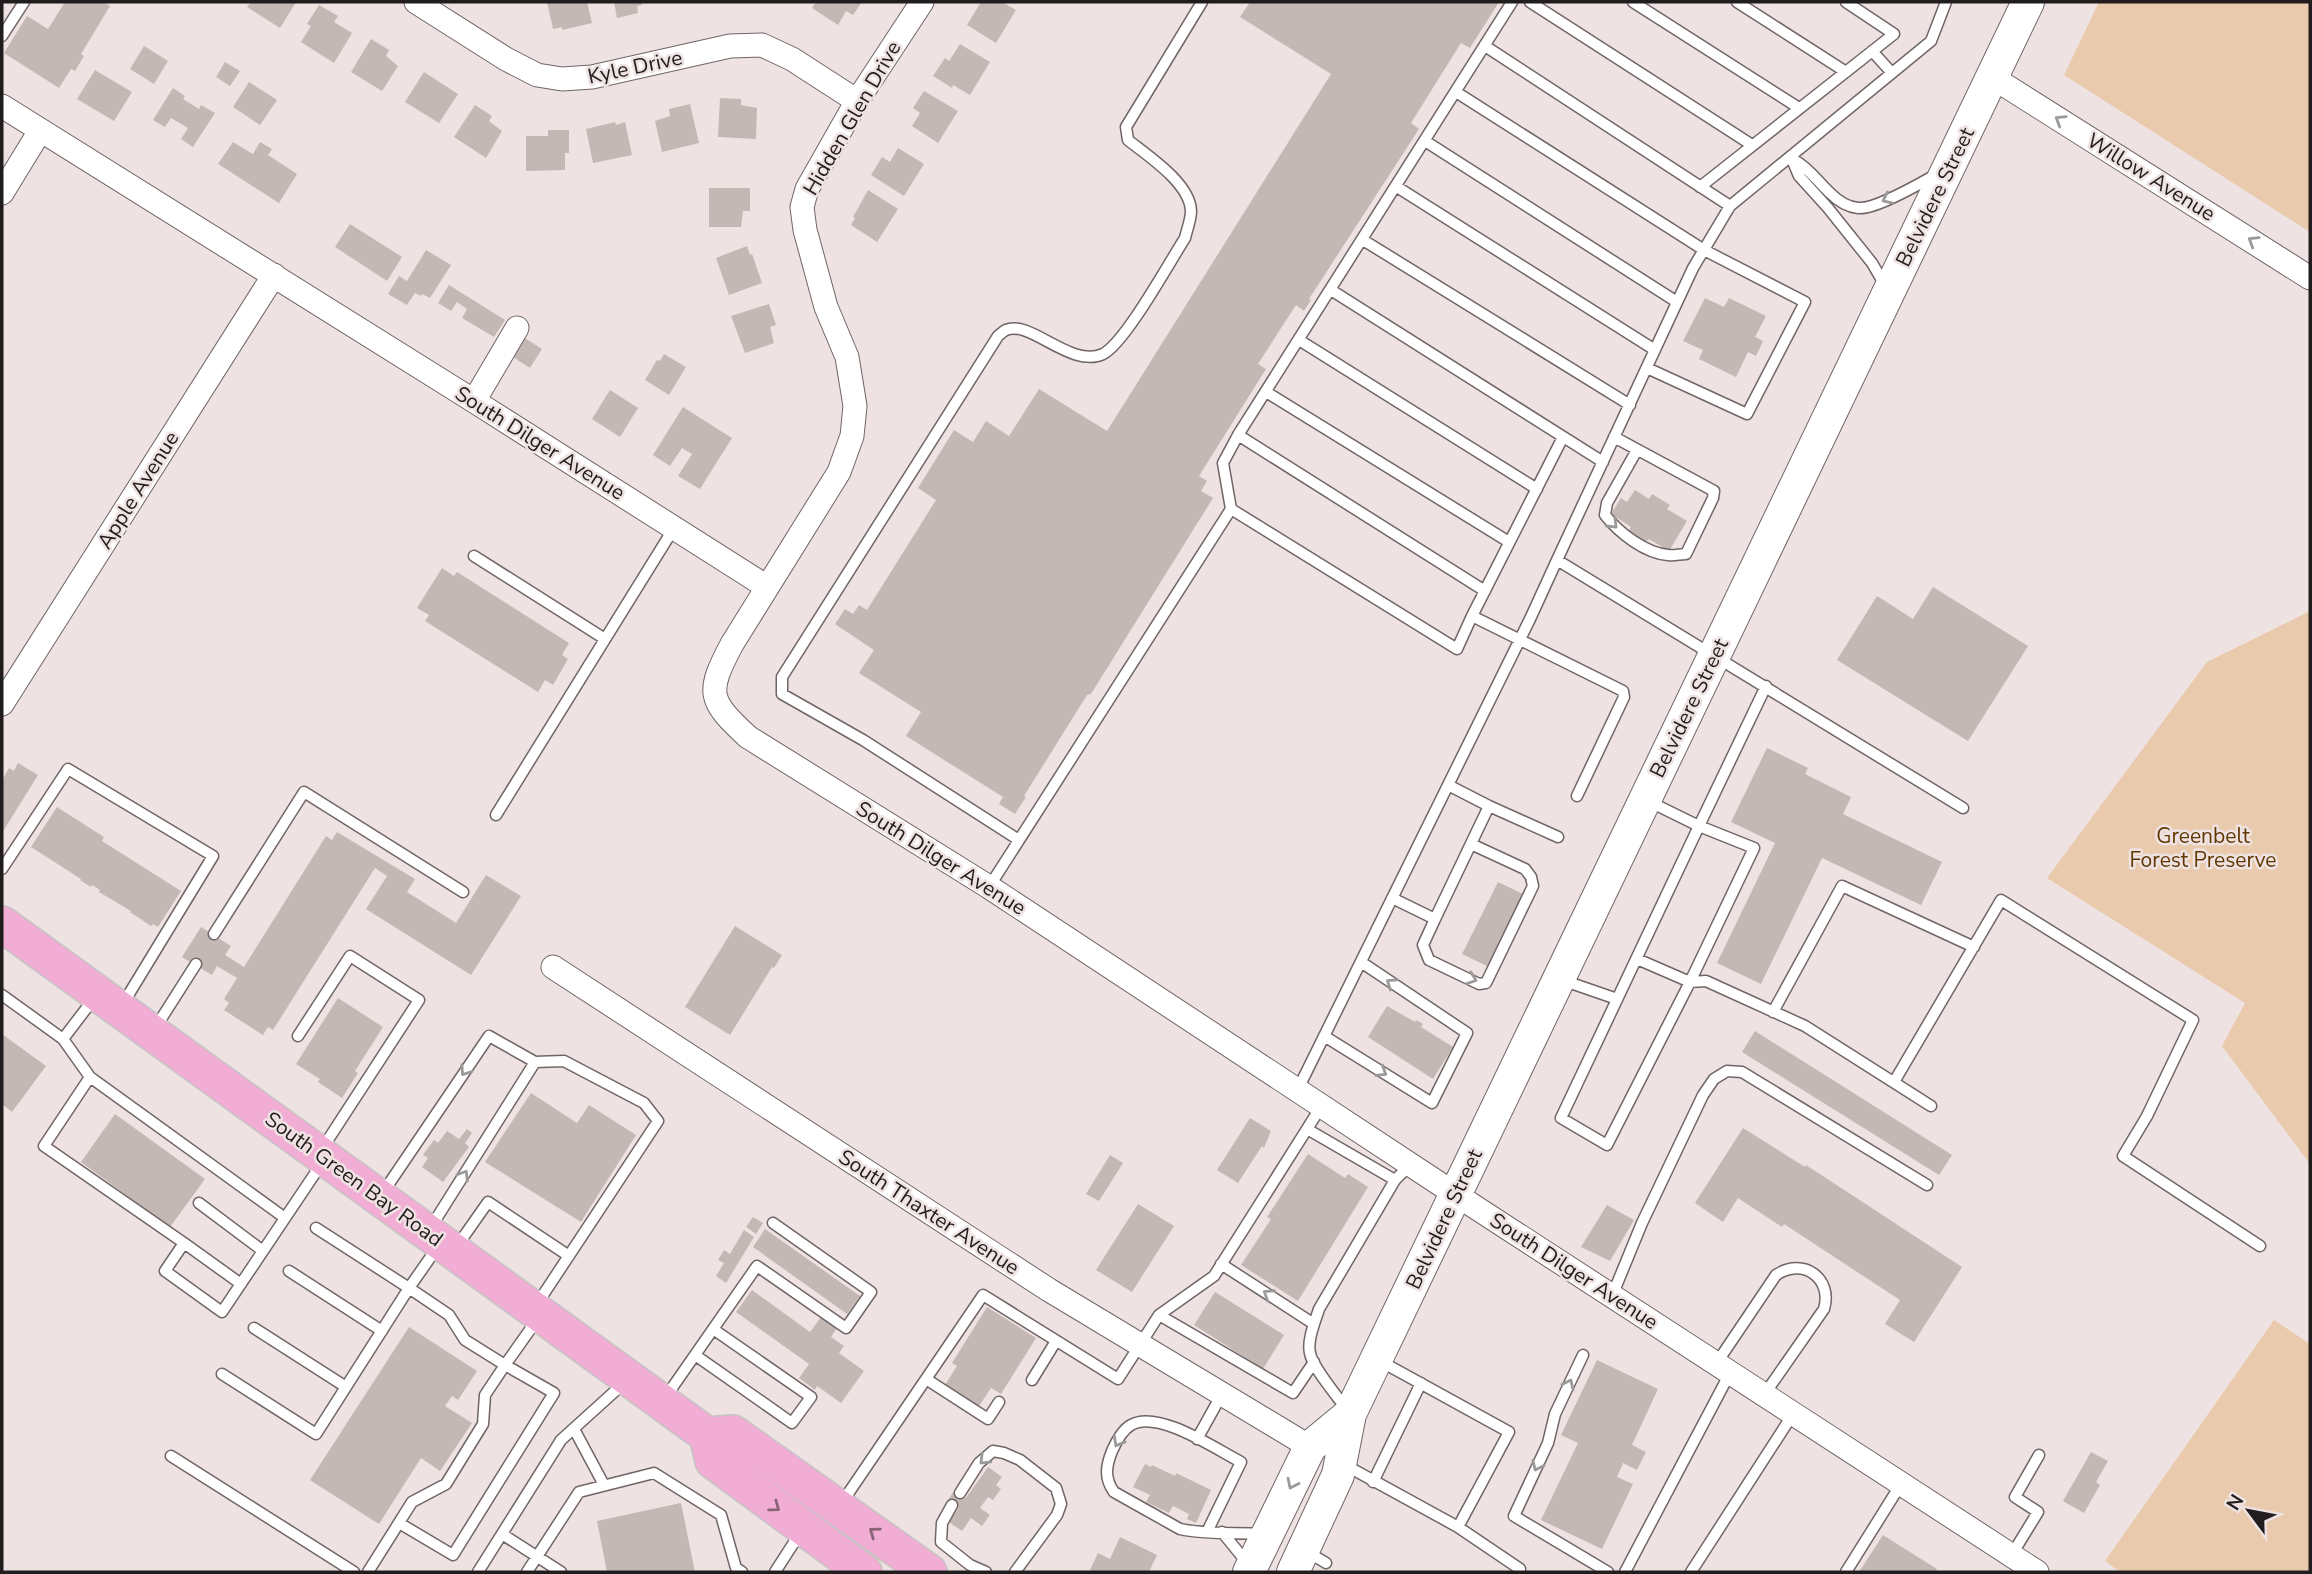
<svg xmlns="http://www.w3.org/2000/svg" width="2312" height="1574" viewBox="0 0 2312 1574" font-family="'Nunito Sans',sans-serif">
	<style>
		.green { fill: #e9caad }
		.building { fill: #c4b8b4 }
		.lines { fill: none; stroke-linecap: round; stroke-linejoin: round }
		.service-casing { stroke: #716566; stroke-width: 13 }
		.minor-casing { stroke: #716566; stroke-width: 25 }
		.secondary-casing { stroke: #716566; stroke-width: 34 }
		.primary-casing { stroke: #c5c4c4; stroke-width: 38 }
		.service { stroke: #fff; stroke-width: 10 }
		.minor { stroke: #fff; stroke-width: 23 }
		.secondary { stroke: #fff; stroke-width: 32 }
		.primary { stroke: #f1add4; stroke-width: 35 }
		.oneway { stroke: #9b9999 }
		.oneway2 { stroke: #896478 }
		.labels { text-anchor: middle; stroke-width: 5; stroke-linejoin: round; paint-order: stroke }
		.street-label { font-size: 21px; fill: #211c1d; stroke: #efe2e2 }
		.park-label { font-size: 21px; fill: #613800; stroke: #efe2e2 }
	</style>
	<rect width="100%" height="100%" fill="#efe2e2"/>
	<path class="green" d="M2099 2H2310V232L2064 75Z
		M2310 611V1164L2222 1046 2245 1003 2047 878 2207 662Z
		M2274 1320 2310 1344V1572H2120L2105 1561Z"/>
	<path class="building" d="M65 2H103L110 6 81 54 84 56 75 71 71 69 59 88 4 53 27 16 48 29Z
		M251 2H296L280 28 247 7Z
		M547 2H587L592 23 562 30V27L553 29Z
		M614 2H642V5L637 6 638 13 617 18Z
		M816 2H862L853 15 846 11 838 25 812 8Z
		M981 2H1002L1016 10 996 43 967 25Z
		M1250 2H1499L1470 48 1461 43 1411 123 1419 129 1309 299 1311 300 1304 311 1296 305 1258 364 1266 369 1199 476 1207 481 1201 491 1213 498 1091 694 1087 695 1024 796 1026 797 1015 814 999 804 1003 797 906 736 921 712 859 673 874 650 835 624 845 609 853 614 859 605 867 610 936 500 918 488 954 430 973 442 986 421 1009 436 1039 389 1107 431 1331 74 1240 17Z
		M319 5 338 16 334 22 352 33 334 63 301 42 311 26 307 24Z
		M371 39 389 50 386 56 398 66 382 91 351 72Z
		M960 44 990 62 970 95 953 85 952 88 933 76 945 58 949 61Z
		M144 46 168 61 154 84 130 69Z
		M225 62 240 71 230 86 216 77Z
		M95 70 132 92 114 121 77 99Z
		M424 72 458 94 439 123 405 102Z
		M249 82 277 100 260 125 233 107Z
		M173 88 185 96 183 99 199 109 201 105 215 113 193 147 181 139 188 128 171 118 165 127 153 120Z
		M924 91 958 111 938 143 912 126 920 113 913 108Z
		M720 98 741 99V105L757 108 756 139 718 137Z
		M690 104 699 143 662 152 655 121 670 116 669 109Z
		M475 105 492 116 489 121 502 131 486 158 454 137Z
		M615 122 616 125 625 122 632 155 593 163 586 129Z
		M548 130H569V153H565V170L526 171V136H548Z
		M233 142 253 154 260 142 272 149 268 155 297 174 279 203 218 164Z
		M898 148 924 164 904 196 871 175 882 157 890 162Z
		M709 188H750V211H743L741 227H709Z
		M868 190 898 209 877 242 851 225 855 218 853 217Z
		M350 224 402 257 387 281 335 247Z
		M747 246 750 255 752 254 762 283 729 295 716 258Z
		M426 250 451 265 430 298 422 294 421 296 415 293 407 305 388 294 399 276 407 281Z
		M449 285 505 320 494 337 462 318 467 309 457 302 451 311 438 303Z
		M1705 298 1724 307 1729 298 1766 316 1755 337 1763 341 1756 356 1748 352 1736 377 1699 359 1703 350 1683 341Z
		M769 304 776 325 770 327 774 343 745 353 731 316Z
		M520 335 542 349 530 368 508 354Z
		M664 354 686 367 669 395 645 380 657 360 660 361Z
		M610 390 638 408 620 437 592 419Z
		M683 407 732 438 700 489 678 476 692 454 682 448 670 466 653 455Z
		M1635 490 1649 499 1652 494 1670 505 1667 509 1687 521 1669 551 1649 539 1645 543 1628 532 1631 527 1611 514 1621 498 1627 502Z
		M442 568 454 576 457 572 569 643 562 655 568 659 553 685 545 680 538 692 425 621 429 615 417 608Z
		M1933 587 2028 646 1968 741 1837 660 1877 596 1913 619Z
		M1767 748 1808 768 1805 774 1851 797 1843 814 1942 862 1921 905 1822 858 1761 984 1717 963 1775 843 1731 822Z
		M18 763 38 775 2 833V780L9 768 14 771Z
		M57 807 104 837 102 841 181 891 158 927 153 924 151 926 130 912 131 911 99 892 100 890 92 885 91 887 80 880 81 879 31 847Z
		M337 832 415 879 407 892 456 923 486 875 521 896 471 975 366 909 387 876 375 868 273 1030 268 1027 263 1035 224 1010 229 1003 224 999 237 978 217 966 212 975 182 957 201 927 231 946 225 955 244 967 326 836 332 840Z
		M1498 882 1523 894 1489 967 1462 954Z
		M735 926 782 955 774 968 772 967 730 1035 685 1007Z
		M338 998 383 1027 355 1071 358 1073 342 1098 318 1082 320 1079 296 1064Z
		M1387 1006 1415 1022 1416 1020 1423 1024 1421 1027 1453 1047 1433 1079 1368 1037Z
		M1755 1031 1952 1155 1939 1175 1742 1052Z
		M2 1034 46 1066 12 1112 2 1104Z
		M531 1093 577 1123 589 1105 636 1135 581 1222 485 1162Z
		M115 1114 205 1179 170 1227 81 1162Z
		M1250 1118 1271 1131 1264 1148 1262 1146 1238 1183 1217 1170Z
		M1743 1128 1805 1167 1806 1165 1962 1267 1914 1342 1885 1324 1900 1300 1784 1224 1782 1227 1738 1198 1723 1222 1695 1203Z
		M467 1129 472 1133 465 1143 469 1147 443 1182 422 1167 428 1158 423 1155 434 1140 438 1143 447 1131 459 1139Z
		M1308 1154 1345 1178 1348 1174 1368 1187 1298 1301 1241 1265 1271 1219 1267 1217Z
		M1110 1155 1123 1163 1099 1201 1086 1194Z
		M1138 1204 1174 1226 1132 1292 1096 1270Z
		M1607 1205 1634 1220 1610 1261 1581 1247Z
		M753 1217 763 1223 756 1234 746 1227Z
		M765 1229 860 1296 847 1314 753 1247Z
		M744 1230 754 1237 726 1283 716 1276 724 1263 718 1260 724 1250 730 1254Z
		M752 1290 810 1332 821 1317 837 1328 831 1337 844 1346 839 1353 864 1371 841 1403 817 1386 815 1390 799 1378 809 1364 736 1312Z
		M1215 1292 1284 1335 1263 1369 1194 1325Z
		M987 1307 1036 1338 1001 1394 991 1388 979 1406 945 1385 957 1366 952 1363Z
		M409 1327 477 1371 458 1400 452 1396 445 1406 472 1423 440 1471 421 1458 379 1524 310 1480Z
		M1597 1360 1658 1389 1632 1445 1646 1452 1637 1470 1623 1463 1617 1477 1633 1484 1602 1549 1541 1520 1578 1443 1561 1435Z
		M2091 1452 2108 1461 2096 1482 2100 1485 2084 1513 2063 1501Z
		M1145 1464 1151 1467 1152 1465 1175 1476 1176 1473 1211 1490 1196 1523 1187 1519 1189 1514 1173 1506 1169 1513 1146 1502 1150 1495 1133 1487Z
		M988 1467 1002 1477 996 1485 1001 1489 993 1500 988 1497 980 1508 990 1515 982 1526 971 1518 962 1531 949 1522 958 1509 947 1501 955 1490 966 1498Z
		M681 1503 695 1572H607L597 1521Z
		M1883 1535 1937 1569 1935 1572H1859Z
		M1120 1537 1157 1555 1149 1572H1089L1098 1553 1110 1559Z"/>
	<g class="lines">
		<defs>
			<path id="service" d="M1530 2 1752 145
				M1633 2 1799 108
				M1737 2 1846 72
				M2 36 24 2
				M1485 46 1730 206
				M1872 51 1892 73
				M1456 92 1704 250 1805 302 1747 414 1647 368
				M1425 141 1677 302
				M1791 157 1799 176 1828 208 1872 263 1886 287
				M1794 160C1809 168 1817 181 1830 193 1837 200 1847 207 1858 208 1875 210 1921 183 1937 174
				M1397 187 1655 350
				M1700 187 1894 34 1846 2
				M1363 240 1630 405
				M1331 290 1603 462
				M1299 340 1537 489
				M1266 392 1509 542
				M1238 435 1485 591
				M1614 437 1714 491 1713 498 1686 554C1680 554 1674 556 1668 555 1645 553 1619 533 1605 515L1607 503 1637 450
				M1231 509 1457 649 1472 616 1563 437
				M474 556 605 639
				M1557 560 1693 268 1730 206 1931 41 1946 2
				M1472 616 1623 691 1624 697 1577 796
				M1648 801 1699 826 1766 686
				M1489 806 1558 837
				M496 815 674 528
				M1699 826 1754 848 1690 982 1607 1145 1561 1118Z
				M1019 840 863 740 782 694V677L998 336C1001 334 1003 331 1006 330 1030 319 1071 369 1103 354 1125 343 1169 263 1185 238 1187 229 1191 220 1191 211 1190 183 1148 156 1128 140L1126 127 1202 2
				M2 869 68 769 213 856 121 1007
				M989 887 1231 509 1223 463 1238 435 1512 2
				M1392 898 1435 919 1489 806 1448 785
				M1435 919 1423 945 1429 960 1479 984 1486 983 1533 886 1531 877 1525 869 1471 844
				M214 934 304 792 463 892
				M1637 959 1690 982 1706 981 1805 1026 1931 1106
				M1562 980 1617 999
				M2 995 63 1039 90 1077
				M1773 1012 1842 886 1974 947
				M154 1030 196 964
				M298 1036 350 956 419 1000 322 1149
				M1324 1036 1432 1103 1467 1033 1361 962
				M63 1039 95 997
				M535 1062 564 1061 644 1103 658 1121 537 1304
				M1894 1082 2001 900 2193 1020 2147 1116 2123 1156 2260 1246
				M1298 1089 1530 619 1557 560 1963 808
				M1322 1105 1307 1129 1395 1180 1411 1164
				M382 1194 489 1036 535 1062 431 1227
				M199 1203 263 1251
				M285 1218 90 1077 44 1146 184 1243 165 1271 222 1312 322 1163
				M184 1243 241 1284
				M439 1245 409 1288 449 1315 465 1340 505 1365 539 1317
				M455 1249 488 1202 569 1256
				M1221 1264 1314 1324
				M289 1271 382 1331
				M1612 1296 1642 1223 1703 1095 1714 1079 1727 1071 1742 1072 1927 1185
				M1159 1315 1293 1393 1314 1362
				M254 1328 346 1387
				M695 1355 792 1423 811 1397 713 1329
				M1583 1355 1555 1414 1548 1443 1514 1516 1608 1572
				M1380 1361 1509 1432 1458 1527
				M1716 1364 1776 1275C1803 1257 1833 1278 1824 1309L1764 1395
				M222 1374 316 1434 409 1288 316 1228
				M926 1379 988 1419 999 1402
				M1032 1380 1056 1341
				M665 1398 757 1266 846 1328 871 1292 773 1223
				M1347 1410C1338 1397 1312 1367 1310 1353 1307 1340 1315 1322 1319 1309L1395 1180
				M574 1429 604 1485
				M1197 1439 1222 1394
				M171 1456 354 1572
				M1345 1465 1458 1527 1520 1569 1518 1572
				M1373 1482 1421 1383
				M960 1493 979 1463 993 1451 1004 1453 1020 1460 1056 1488 1061 1504 1057 1515 1015 1572
				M841 1504 983 1295 1118 1379 1159 1315 1214 1276 1307 1129
				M952 1505 942 1523 941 1542 970 1565 986 1572
				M1207 1532 1241 1462C1217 1450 1158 1409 1131 1425 1122 1430 1116 1442 1112 1451 1106 1466 1104 1478 1114 1492L1180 1529C1207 1535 1236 1532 1264 1534
				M1222 1532 1249 1565
				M502 1534 561 1572
				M1306 1551 1326 1563
				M2011 1556 2038 1512 2015 1497 2039 1455
				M368 1572 412 1502 446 1484 483 1424 485 1395 505 1365 554 1393 453 1555 399 1523
				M478 1572 561 1440 624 1383
				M527 1572 579 1492 654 1473 721 1515 736 1568 742 1572
				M775 1572 802 1530
				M1625 1572 1730 1373
				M1691 1572 1793 1414
				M1846 1572 1901 1484"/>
			<path id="minor" d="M416 2 506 59 537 75 562 79 592 77 730 46 762 45 792 59 857 101
				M922 2 857 101 807 189 802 207 805 230 826 307 847 357 855 406 852 436 839 472 732 644C706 693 708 700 748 737L989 887 1455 1194 2037 1572
				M1992 77 2310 278
				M2 106 474 401 767 587
				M2 193 40 131
				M474 401 517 328
				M2 704 274 275
				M553 967 1049 1290 1310 1447"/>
			<path id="secondary" d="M1249 1572 1310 1447 1350 1414
				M1293 1572 1338 1475 1350 1414 2028 2"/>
			<path id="primary" d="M2 924 707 1435 733 1433 929 1572
				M707 1435 713 1461 864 1572"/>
		</defs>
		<use href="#service" class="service-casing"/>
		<use href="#minor" class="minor-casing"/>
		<use href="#secondary" class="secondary-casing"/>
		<use href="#primary" class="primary-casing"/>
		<use href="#service" class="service"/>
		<use href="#minor" class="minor"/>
		<use href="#secondary" class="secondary"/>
		<use href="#primary" class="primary"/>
	</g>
	<defs><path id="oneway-chevron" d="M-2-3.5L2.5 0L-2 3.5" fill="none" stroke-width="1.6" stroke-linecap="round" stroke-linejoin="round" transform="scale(1.75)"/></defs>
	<g class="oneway">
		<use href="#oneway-chevron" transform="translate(2060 120) rotate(-148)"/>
		<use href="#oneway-chevron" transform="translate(1887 199) rotate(155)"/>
		<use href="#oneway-chevron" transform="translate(2253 241) rotate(-148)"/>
		<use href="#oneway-chevron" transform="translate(1613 524) rotate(45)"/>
		<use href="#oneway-chevron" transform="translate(1472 979) rotate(20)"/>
		<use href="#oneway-chevron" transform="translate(1391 983) rotate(-146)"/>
		<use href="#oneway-chevron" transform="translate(465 1071) rotate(124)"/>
		<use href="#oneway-chevron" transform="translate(1382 1072) rotate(32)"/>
		<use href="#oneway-chevron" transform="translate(464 1175) rotate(-58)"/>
		<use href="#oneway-chevron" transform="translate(1268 1294) rotate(-147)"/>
		<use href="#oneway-chevron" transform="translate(1569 1384) rotate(-65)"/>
		<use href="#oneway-chevron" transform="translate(1118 1442) rotate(119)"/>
		<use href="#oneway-chevron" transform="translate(984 1460) rotate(135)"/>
		<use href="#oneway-chevron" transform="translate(1537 1466) rotate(115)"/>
		<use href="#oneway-chevron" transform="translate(1292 1484) rotate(116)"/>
	</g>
	<g class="oneway2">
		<use href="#oneway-chevron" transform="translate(775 1507) rotate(37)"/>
		<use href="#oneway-chevron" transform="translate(874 1532) rotate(-144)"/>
	</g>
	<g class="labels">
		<g class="street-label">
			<text transform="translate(635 67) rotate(-12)" y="7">Kyle Drive</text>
			<text transform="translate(852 118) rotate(-60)" y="7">Hidden Glen Drive</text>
			<text transform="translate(2151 177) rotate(32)" y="7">Willow Avenue</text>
			<text transform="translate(1935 197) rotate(-64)" y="7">Belvidere Street</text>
			<text transform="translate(540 443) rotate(32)" y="7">South Dilger Avenue</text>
			<text transform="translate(138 490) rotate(-58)" y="7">Apple Avenue</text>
			<text transform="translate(1689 708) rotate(-64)" y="7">Belvidere Street</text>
			<text transform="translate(941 858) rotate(32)" y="7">South Dilger Avenue</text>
			<text transform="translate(354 1179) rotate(36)" y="7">South Green Bay Road</text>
			<text transform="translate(929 1212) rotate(33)" y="7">South Thaxter Avenue</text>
			<text transform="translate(1444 1219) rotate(-65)" y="7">Belvidere Street</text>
			<text transform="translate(1574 1271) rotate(33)" y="7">South Dilger Avenue</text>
		</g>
		<g class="park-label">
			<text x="2203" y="843">Greenbelt<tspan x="2203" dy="24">Forest Preserve</tspan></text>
		</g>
	</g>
	<rect width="2312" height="1574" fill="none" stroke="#211c1d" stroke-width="7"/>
	<g transform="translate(2249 1511) rotate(302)" stroke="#efe2e2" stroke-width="5" paint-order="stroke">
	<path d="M0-5L12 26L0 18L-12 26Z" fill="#211c1d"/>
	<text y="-10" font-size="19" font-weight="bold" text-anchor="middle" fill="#211c1d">N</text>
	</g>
</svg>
